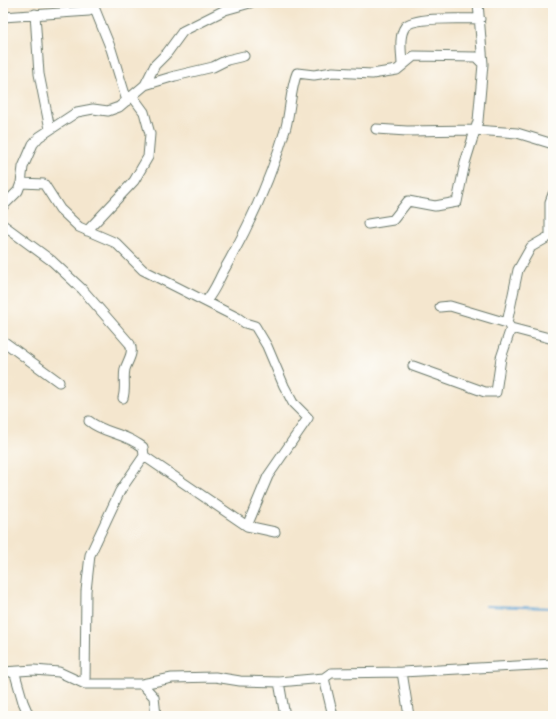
<svg xmlns="http://www.w3.org/2000/svg" width="556" height="719" viewBox="0 0 556 719" font-family="'Comic Neue',sans-serif">
	<style>
		.lines { fill: none; stroke-linecap: round; stroke-linejoin: round }
		.stream { stroke: #62a4d5; stroke-width: 2 }
		.minor-casing { stroke: #6a786a; stroke-width: 11 }
		.minor { stroke: #fff; stroke-width: 9 }
	</style>
	<rect width="100%" height="100%" fill="#fdfcf7"/>
	<filter id="ink" filterUnits="userSpaceOnUse"><feTurbulence type="fractalNoise" baseFrequency=".025" numOctaves="2"/><feDisplacementMap in="SourceGraphic" scale="8" xChannelSelector="R" yChannelSelector="G"/><feConvolveMatrix kernelMatrix="1 2 1 2 8 2 1 2 1" color-interpolation-filters="sRGB"/></filter>
	<filter id="wash" filterUnits="userSpaceOnUse"><feTurbulence type="fractalNoise" baseFrequency=".012" numOctaves="4" result="noise"/><feDisplacementMap in="SourceGraphic" scale="16" xChannelSelector="R" yChannelSelector="G"/><feGaussianBlur stdDeviation="0.9" result="paint"/><feColorMatrix in="noise" values="0 0 0 0 0 0 0 0 0 0 0 0 0 0 0 0 0 1.4 0 .05"/><feComposite in="paint" operator="in"/></filter>
	<g filter="url(#wash)">
		<rect width="100%" height="100%" fill="#f4e6ce"/>
		<g class="lines">
			<path class="stream" d="M486 606 553 608"/>
		</g>
	</g>
	<g filter="url(#ink)">
		<g class="lines">
			<defs>
				<path id="minor" d="M94 7 111 49 127 101
					M35 14 39 74 50 129
					M3 17 89 11 94 7 95 3
					M402 66C402 54 398 37 405 27 413 16 465 19 480 19
					M145 85 175 76 213 67 227 60 244 56
					M376 129 407 131 475 130 517 133 553 144
					M21 183 44 184 60 209 79 227 116 243 143 270 238 318 245 323 255 326 267 346 284 386 293 403 308 418 268 476 247 526
					M3 206 18 191 21 183 23 167 33 144 39 137 77 112 93 109 108 111 119 107 145 85 155 65 167 53 183 31 225 10 250 3
					M368 224 393 220 408 201 435 206 457 202 465 163 478 121 483 64 478 3
					M3 225 52 261 82 289 130 344C134 353 128 360 125 369 123 379 126 388 123 398
					M87 231 134 181 148 157 150 134 144 112 133 97
					M206 301C214 292 218 281 224 270 251 223 271 178 286 127 290 111 291 87 297 73L314 75 333 72 372 74 397 70 414 56 476 57 483 64
					M440 307 450 306 507 323 510 327
					M507 323 518 270 531 247 550 236V202L553 194
					M3 341 59 382
					M413 366 485 392H496L501 358 511 328 553 339
					M89 421C101 431 115 432 129 439 134 441 138 444 143 447L144 456 247 526 275 532
					M3 672 34 670 59 672 85 684H142L172 678 215 677 240 681 279 682 324 678 331 673 402 672 553 664
					M11 672 15 674 23 702 29 716
					M402 672 409 716
					M324 678 333 716
					M279 682 285 716
					M85 684 86 591 90 555 120 491 144 456
					M142 684 154 697 156 716"/>
			</defs>
			<use href="#minor" class="minor-casing"/>
			<use href="#minor" class="minor"/>
		</g>
	</g>
	<rect width="556" height="719" fill="none" stroke="#fdfcf7" stroke-width="16"/>
</svg>
